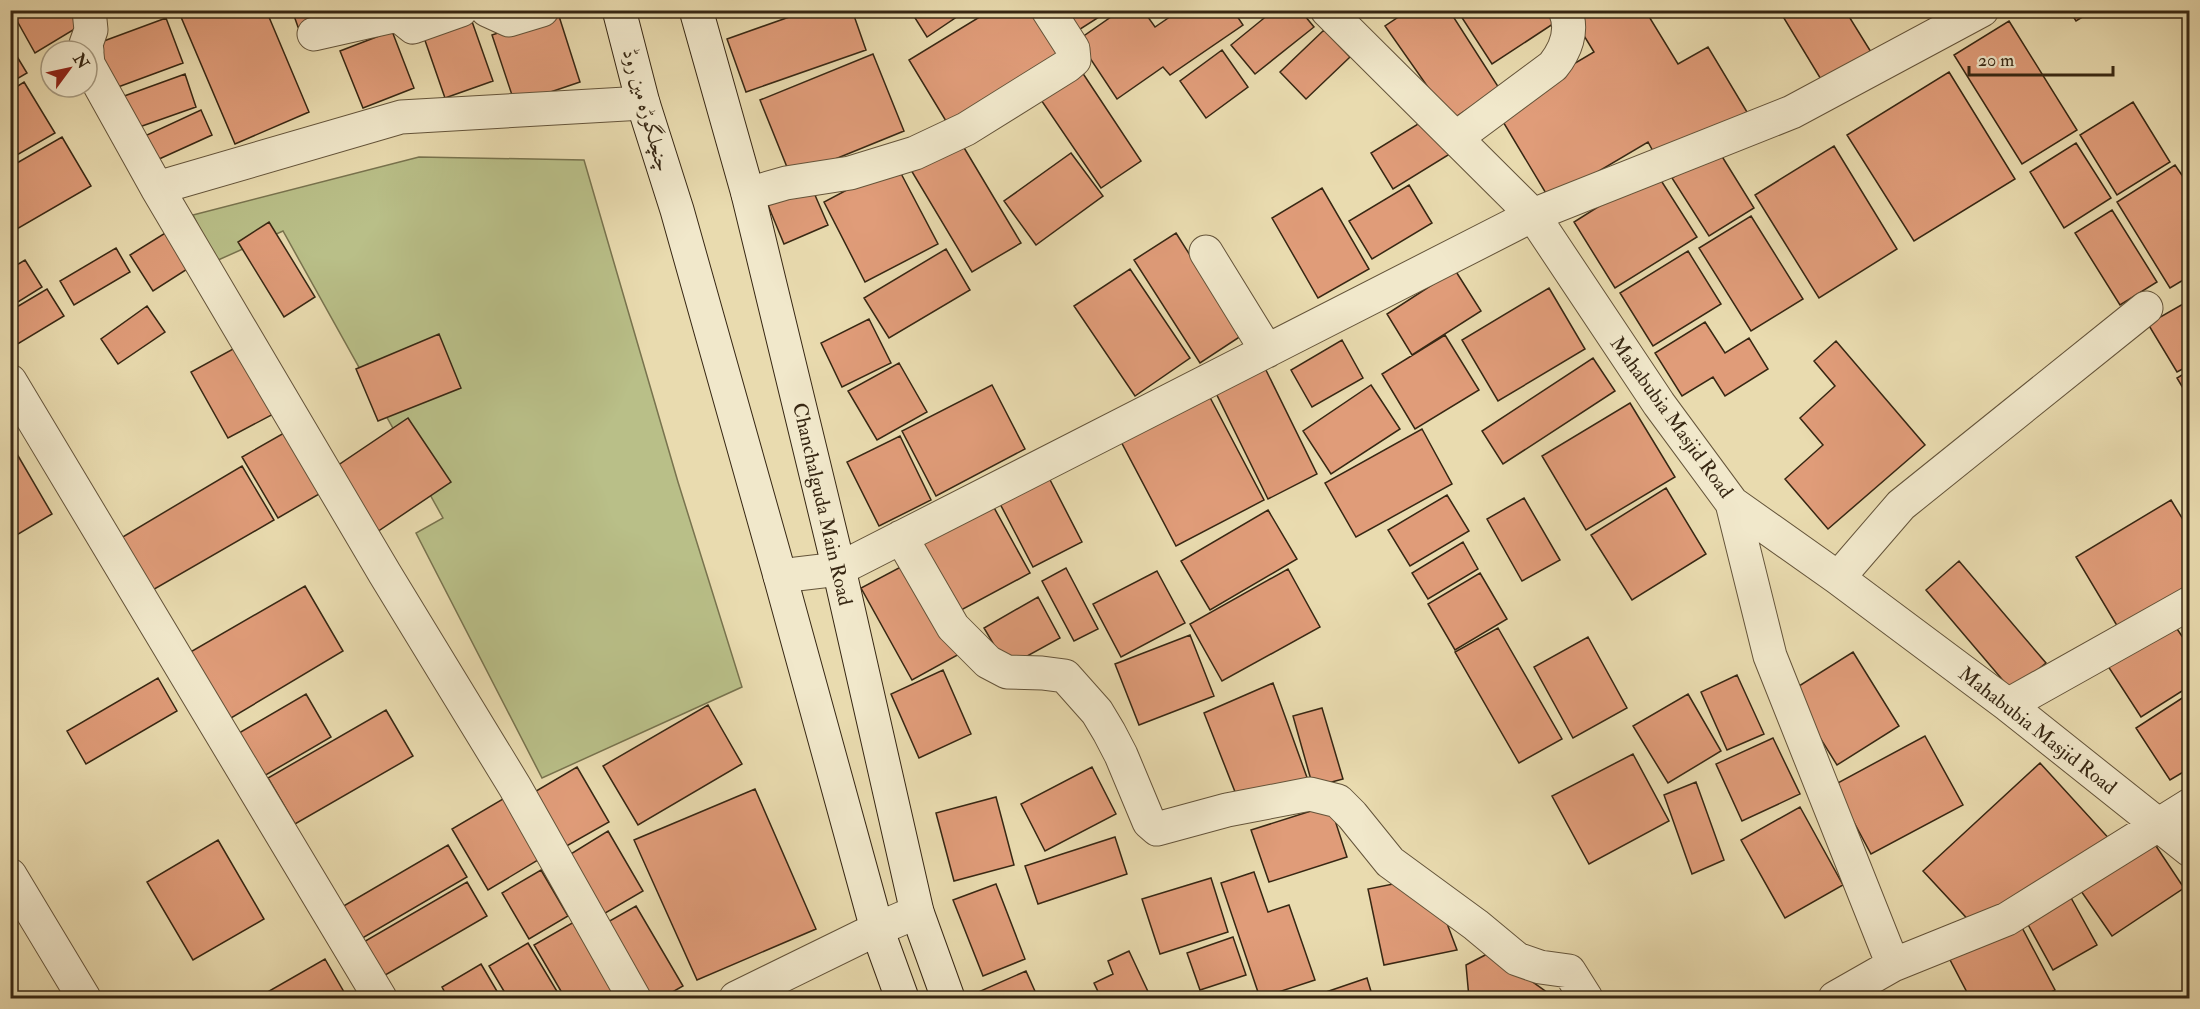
<svg xmlns="http://www.w3.org/2000/svg" width="2200" height="1009" viewBox="0 0 2200 1009" font-family="'IM FELL Double Pica',Amiri,serif">
	<style>
		.green { fill: #b9bf88; stroke: #78734e; stroke-width: 1.5 }
		.building { fill: #e09c79; stroke: #372713; stroke-width: 1.5 }
		.lines { fill: none; stroke-linecap: round; stroke-linejoin: round }
		.minor-casing { stroke: #64543a; stroke-width: 35 }
		.secondary-casing { stroke: #372713; stroke-width: 35 }
		.minor { stroke: #f1e8cb; stroke-width: 33 }
		.secondary { stroke: #f1e8cb; stroke-width: 33 }
		.labels { text-anchor: middle; stroke-width: 6; stroke-linejoin: round; paint-order: stroke }
		.street-label { font-size: 20px; fill: #372713; stroke: #f1e8cb }
	</style>
	<rect width="100%" height="100%" fill="#e9dbaf"/>
	<filter id="stains"><feTurbulence type="fractalNoise" baseFrequency=".00333" numOctaves="4"/><feColorMatrix values="0 0 0 0 .2 0 0 0 0 .09 0 0 0 0 .02 0 0 0 .5 -.17"/></filter>
	<radialGradient id="worn" r=".72"><stop offset=".6" stop-color="#630" stop-opacity="0"/><stop offset="1" stop-color="#630" stop-opacity=".3"/></radialGradient>
	<path class="green" d="M419 157 584 160 678 482 742 687 542 778 416 533 443 518 283 231 216 261 193 215Z"/>
	<path class="building" d="M11 10H82L88 21 35 53Z
		M195 10H266L309 112 235 144 181 17Z
		M292 10H347L298 27Z
		M809 10H852L866 50 746 92 727 39Z
		M910 10H958L961 14 927 37Z
		M991 10H1039L1066 55 949 126 909 60Z
		M1055 10H1110L1071 35Z
		M1121 10H1143L1155 27 1180 10H1233L1243 25 1170 75 1163 67 1117 99 1078 40Z
		M1274 10H1300L1314 27 1255 74 1231 45Z
		M1409 10H1449L1499 88 1451 120 1385 26Z
		M1457 10H1552L1559 20 1492 64Z
		M1592 10H1645L1678 64 1708 47 1747 112 1660 164 1648 142 1550 200 1496 110 1594 52 1575 21Z
		M1779 10H1845L1871 52 1822 81Z
		M2069 10H2094L2076 21Z
		M469 13 493 81 445 98 421 29Z
		M558 13 580 82 515 104 492 35Z
		M166 18 183 63 110 90 93 45Z
		M2009 21 2077 130 2022 164 1954 55Z
		M1324 30 1350 57 1306 99 1280 72Z
		M392 31 414 88 363 108 340 51Z
		M10 45 27 73 10 83Z
		M1222 50 1248 87 1206 118 1180 81Z
		M873 54 904 131 791 177 760 100Z
		M1078 66 1141 161 1101 188 1037 94Z
		M1949 72 2015 179 1914 241 1847 135Z
		M185 74 196 107 128 131 116 99Z
		M24 82 55 133 10 159V91Z
		M2133 102 2170 162 2117 195 2080 135Z
		M201 110 212 135 146 165 134 141Z
		M1431 116 1453 152 1393 189 1371 153Z
		M62 137 91 186 10 233V167Z
		M960 141 1021 243 972 272 911 170Z
		M2076 143 2111 198 2064 228 2030 172Z
		M1834 146 1897 249 1819 298 1755 195Z
		M1718 150 1754 208 1709 236 1672 178Z
		M1071 153 1103 196 1036 245 1004 201Z
		M896 164 938 244 865 282 824 202Z
		M2175 165 2190 187V276L2170 288 2117 202Z
		M1655 171 1697 237 1615 288 1574 222Z
		M808 179 828 225 784 244 765 198Z
		M1409 185 1432 223 1372 259 1349 221Z
		M1322 188 1369 269 1318 298 1272 218Z
		M2112 210 2157 282 2120 305 2075 233Z
		M1751 216 1803 299 1751 331 1699 248Z
		M269 222 315 297 284 317 238 242Z
		M170 230 192 266 153 291 130 255Z
		M1176 233 1241 336 1200 363 1134 260Z
		M116 248 130 272 74 305 60 281Z
		M946 249 970 290 889 338 864 298Z
		M1688 251 1721 304 1653 346 1620 293Z
		M25 260 42 287 10 307V269Z
		M1130 269 1190 358 1135 396 1074 306Z
		M1455 270 1481 311 1412 355 1387 314Z
		M1549 288 1585 349 1498 401 1462 340Z
		M47 289 64 316 11 348 10 311Z
		M2190 300V365L2177 372 2148 324Z
		M147 306 165 332 118 364 101 339Z
		M869 319 891 363 842 387 821 343Z
		M1705 322 1725 353 1749 338 1768 369 1725 396 1713 377 1682 396 1655 353Z
		M439 334 461 388 378 421 356 369Z
		M1445 335 1479 390 1415 429 1382 374Z
		M1342 340 1363 378 1312 407 1291 370Z
		M1836 341 1925 445 1828 529 1785 479 1823 445 1800 418 1835 386 1814 361Z
		M244 343 281 410 228 438 191 372Z
		M1593 358 1615 391 1503 464 1482 431Z
		M1261 360 1317 474 1268 499 1212 385Z
		M899 363 927 412 877 440 848 391Z
		M2190 370V400L2177 378Z
		M992 385 1025 449 936 496 902 431Z
		M1371 385 1400 429 1331 474 1303 431Z
		M1205 388 1264 500 1176 546 1117 434Z
		M1630 403 1675 477 1586 530 1542 456Z
		M408 418 451 482 374 534 331 470Z
		M291 429 326 490 278 518 242 457Z
		M1422 429 1452 484 1356 537 1325 483Z
		M900 436 931 500 879 526 847 462Z
		M10 442 52 514 10 539Z
		M242 466 274 520 151 591 121 538Z
		M1046 472 1082 542 1033 567 997 498Z
		M1666 488 1706 554 1632 600 1591 535Z
		M1447 495 1469 531 1410 566 1388 530Z
		M1524 498 1560 560 1522 581 1487 519Z
		M2171 500 2190 531V594L2122 634 2076 557Z
		M992 504 1030 573 950 616 913 546Z
		M1268 510 1297 559 1210 610 1181 561Z
		M1463 542 1478 569 1428 599 1412 573Z
		M912 561 963 652 912 680 861 588Z
		M1959 561 2046 663 2012 691 1926 590Z
		M1066 568 1098 629 1074 641 1042 581Z
		M1288 569 1320 627 1222 681 1190 624Z
		M1157 571 1185 623 1121 657 1093 604Z
		M1480 573 1507 619 1455 650 1428 604Z
		M305 586 343 651 226 721 187 654Z
		M1038 597 1060 638 1007 667 984 628Z
		M2169 617 2190 648V686L2141 717 2104 660Z
		M1498 628 1562 739 1519 763 1455 652Z
		M1190 635 1214 696 1139 725 1115 664Z
		M1588 637 1627 708 1573 738 1534 667Z
		M1853 652 1899 726 1837 765 1791 691Z
		M943 670 971 734 919 758 891 694Z
		M1737 675 1764 734 1727 750 1701 692Z
		M158 678 177 711 86 764 67 731Z
		M1273 683 1309 783 1241 807 1204 713Z
		M2190 693V768L2170 780 2136 728Z
		M306 694 331 737 264 776 239 733Z
		M1688 694 1721 751 1668 783 1633 726Z
		M708 705 742 764 638 825 603 766Z
		M1322 708 1343 779 1313 787 1293 716Z
		M386 710 413 756 295 824 268 778Z
		M1925 736 1963 805 1871 854 1834 785Z
		M1773 738 1800 794 1742 821 1716 764Z
		M1633 754 1669 821 1589 864 1552 796Z
		M2040 763 2114 844 1975 927 1923 871Z
		M577 767 609 822 563 848 531 794Z
		M1092 767 1116 814 1045 851 1021 804Z
		M1696 782 1724 860 1692 874 1664 795Z
		M755 789 816 929 697 980 634 840Z
		M513 793 548 854 488 890 452 829Z
		M996 797 1014 865 954 881 936 813Z
		M1330 805 1347 857 1269 882 1251 830Z
		M1800 807 1843 885 1785 918 1741 840Z
		M608 831 643 891 595 919 561 860Z
		M1115 837 1127 874 1038 904 1025 866Z
		M218 840 264 919 193 960 147 882Z
		M2154 843 2184 888 2112 936 2081 891Z
		M448 845 467 877 354 943 335 911Z
		M541 870 568 916 529 939 502 893Z
		M1254 872 1268 912 1289 905 1315 980 1260 998 1221 883Z
		M1211 878 1228 932 1160 954 1142 899Z
		M467 882 487 916 375 981 355 947Z
		M1403 882 1440 905 1457 950 1384 965 1368 889Z
		M996 884 1025 959 983 976 953 900Z
		M2070 896 2097 945 2053 970 2026 921Z
		M636 906 683 986 662 998H640L599 927Z
		M2018 920 2055 990 2039 998H1970L1948 956Z
		M574 922 618 998H565L534 945Z
		M1233 937 1246 975 1200 990 1187 953Z
		M528 943 561 998H508L489 966Z
		M1129 951 1151 998H1101L1094 983 1113 974 1108 961Z
		M1491 952 1555 998H1469L1466 965Z
		M325 959 344 992 333 998H257Z
		M481 964 501 998H448L442 987Z
		M1026 971 1038 998H979L976 993Z
		M1367 978 1373 998H1325L1323 993Z"/>
	<g class="lines">
		<defs>
			<path id="minor" d="M487 10 509 20 542 10
				M1327 10 1533 215 1659 404 1732 503 1838 578 2008 705 2190 850
				M314 34 398 15 413 27 461 10
				M87 51 86 44 91 30 89 10
				M87 54 88 64 157 188 401 117 643 103
				M1456 138 1553 66C1565 51 1574 31 1565 10
				M157 188 385 574 515 787 634 998
				M748 194 786 183 850 173 915 153 966 129 1067 66 1074 60 1073 49 1048 10
				M1206 252 1267 351
				M10 381 380 998
				M1732 503 1770 656 1893 965
				M901 537 953 627 988 662 1007 672 1042 673 1065 676 1097 712 1109 732 1121 755 1149 822 1157 829 1227 810 1310 794 1338 801 1352 815 1390 862 1476 925 1517 959 1540 967 1569 971 1586 998
				M780 576 839 569 1533 215 1792 112 1982 10
				M1838 578 1901 505 2146 308
				M2008 705 2190 603
				M10 875 84 998
				M736 998 877 929 917 912
				M1835 998 1893 965 2007 919 2190 805"/>
			<path id="secondary" d="M619 10 643 103 677 210 780 576 877 929 902 998
				M696 10 748 194 839 569 917 912 948 998"/>
		</defs>
		<use href="#minor" class="minor-casing"/>
		<use href="#secondary" class="secondary-casing"/>
		<use href="#minor" class="minor"/>
		<use href="#secondary" class="secondary"/>
	</g>
	<g class="labels">
		<g class="street-label">
			<text transform="translate(647 110) rotate(74)" y="7">چنچلگوڑہ مین روڈ</text>
			<text transform="translate(1672 417) rotate(54)" y="7">Mahabubia Masjid Road</text>
			<text transform="translate(823 504) rotate(77)" y="7">Chanchalguda Main Road</text>
			<text transform="translate(2038 730) rotate(38)" y="7">Mahabubia Masjid Road</text>
		</g>
	</g>
	<rect width="2200" height="1009" fill="none" stroke="#e9dbaf" stroke-width="36"/>
	<rect x="12" y="12" width="2176" height="985" fill="none" stroke="#372713" stroke-width="3"/>
	<rect x="18" y="18" width="2164" height="973" fill="none" stroke="#372713" stroke-width="1.5"/>
	<g transform="translate(69 69) rotate(57)"><circle r="28" fill="#f1e8cb" stroke="#a79b81" stroke-width="1.5"/>
	<path d="M0-4.5L10 22L0 15L-10 22Z" fill="#8f2418"/>
	<text y="-9" font-size="16" font-weight="bold" text-anchor="middle" fill="#372713">N</text>
	</g>
	<path d="M1969 66v9h144v-9" fill="none" stroke="#372713" stroke-width="3"/>
	<text x="1978" y="66" font-size="18" fill="#372713" stroke="#f1e8cb" stroke-width="4.5" paint-order="stroke">20 m</text>
	<rect width="100%" height="100%" filter="url(#stains)"/>
	<rect width="100%" height="100%" fill="url(#worn)"/>
</svg>
